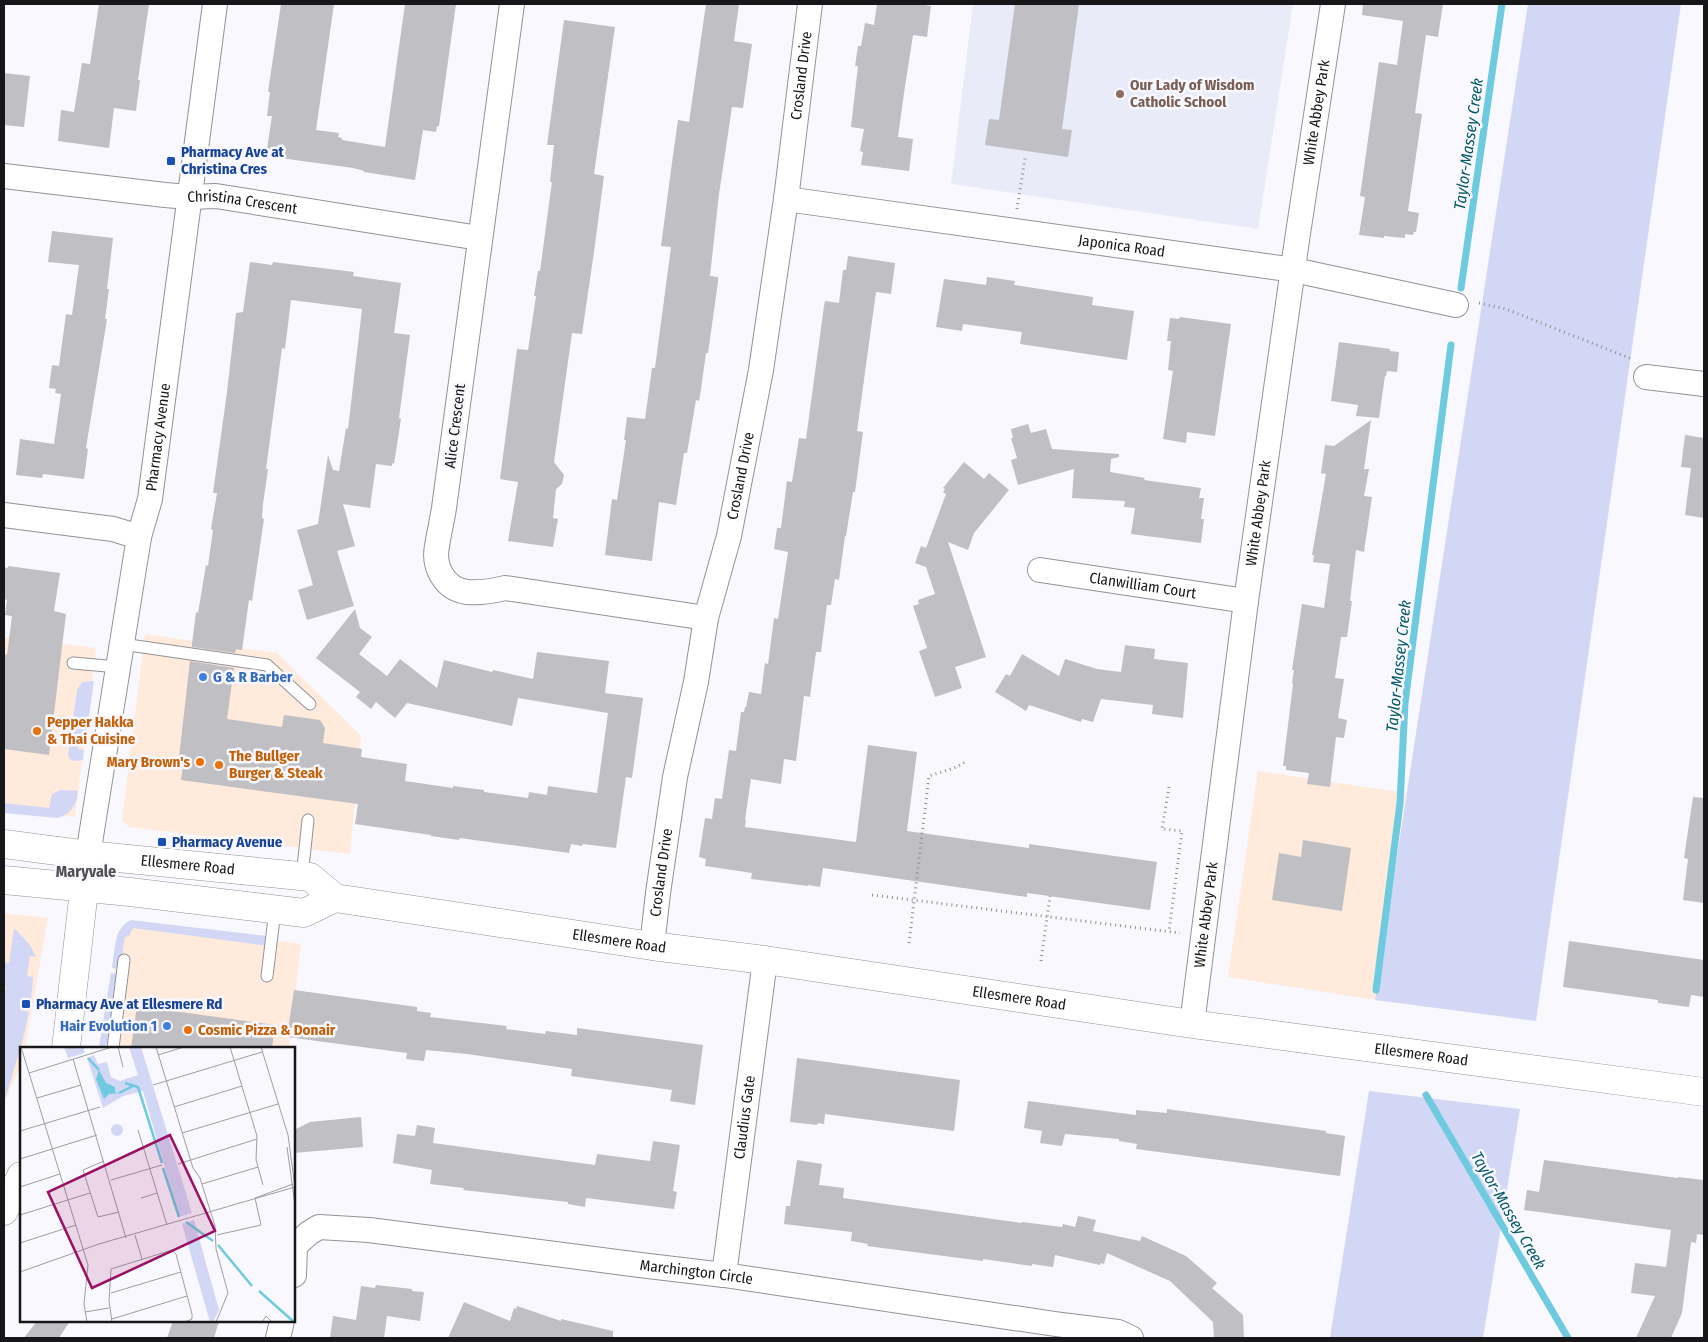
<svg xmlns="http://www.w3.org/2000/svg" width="1708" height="1342" viewBox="0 0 1708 1342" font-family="'Fira Sans Condensed',sans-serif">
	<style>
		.commercial { fill: #ffeadc }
		.built { fill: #eaebf8 }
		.green { fill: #d3d7f6 }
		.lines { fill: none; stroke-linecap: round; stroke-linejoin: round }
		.stream { stroke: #6ecade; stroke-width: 7 }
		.building { fill: #c0bfc3 }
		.service-casing { stroke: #929297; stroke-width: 13 }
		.minor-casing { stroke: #929297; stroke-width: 26 }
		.tertiary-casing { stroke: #929297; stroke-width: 29 }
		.secondary-casing { stroke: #929297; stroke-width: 29 }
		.path { stroke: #8f8f93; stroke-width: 3; stroke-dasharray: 1 4; stroke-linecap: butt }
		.service { stroke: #fff; stroke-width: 11 }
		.minor { stroke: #fff; stroke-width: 24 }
		.tertiary { stroke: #fff; stroke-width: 28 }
		.secondary { stroke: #fff; stroke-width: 28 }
		.education-dot { fill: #8d6e63; stroke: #f8f8fe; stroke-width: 2 }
		.transit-dot { fill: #1a4fb4; stroke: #f8f8fe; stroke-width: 2 }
		.shop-dot { fill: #3f7fe0; stroke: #f8f8fe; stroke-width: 2 }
		.food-dot { fill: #e8710a; stroke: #f8f8fe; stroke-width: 2 }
		.labels { text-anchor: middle; stroke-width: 5; stroke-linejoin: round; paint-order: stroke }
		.street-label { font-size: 15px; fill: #171719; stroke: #f8f8fe }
		.education-label { font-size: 15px; font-weight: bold; fill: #785e54; stroke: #f8f8fe; text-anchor: start }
		.transit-label { font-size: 15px; font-weight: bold; fill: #164399; stroke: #f8f8fe; text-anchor: start }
		.shop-label { font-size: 15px; font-weight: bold; fill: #366cbe; stroke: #f8f8fe; text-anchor: start }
		.food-label { font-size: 15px; font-weight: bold; fill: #c56008; stroke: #f8f8fe; text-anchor: start }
		.water-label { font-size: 16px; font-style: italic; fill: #035866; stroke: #f8f8fe }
		.neighbourhood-label { font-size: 16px; font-weight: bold; fill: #4e4f53; stroke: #f8f8fe }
		.inset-river { fill: none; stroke: #6ecade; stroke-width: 2.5 }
		.inset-road { fill: none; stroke: #9e9ea2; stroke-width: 1 }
		.view { fill: #9a1164; fill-opacity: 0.15; stroke: #9a1164; stroke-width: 2.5 }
		.inset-edge { fill: none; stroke: #171719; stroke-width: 2.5 }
	</style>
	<rect width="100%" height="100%" fill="#f8f8fe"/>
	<path class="commercial" d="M145 634 277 653 361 736 350 854 129 827 122 820Z
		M4 637 96 648 75 817 4 808Z
		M1258 771 1406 793 1375 1000 1228 977Z
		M4 913 48 918 25 1048H21V1065L4 1103Z
		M133 922 301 944 289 1048H107L118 931Z"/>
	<path class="built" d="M973 4H1293L1258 229 951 184Z"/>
	<path class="green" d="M1528 4H1681L1536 1021 1375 1000Z
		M94 681 86 737H80L78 749 84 750 83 760 74 761 71 760 68 755 77 690 82 682Z
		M61 790 78 791C77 804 71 815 57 818L4 813V803L49 808 52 794Z
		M131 920 266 936 269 941V946L133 928 129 936 125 937 120 969 112 968C115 952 113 928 131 920Z
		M14 928 30 945 36 957 30 956 27 976 33 977 31 999 23 997 20 1010 29 1012 23 1039 4 1103V999L6 986 4 984V962L9 963Z
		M111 973 119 974 107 1042 105 1046 99 1047Z
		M1369 1091 1520 1109 1483 1338H1330Z"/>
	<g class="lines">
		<path class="stream" d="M1461 288 1502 4
			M1376 990 1400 803 1405 703 1451 345
			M1426 1095 1568 1338"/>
	</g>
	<path class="building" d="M99 4H149L138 80H140L136 111 114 108 109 148 58 141 61 110 74 112 82 63 90 64Z
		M281 4H334L316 130 339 133 338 137 342 138V140L385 147 405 4H456L439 126H437L436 132 423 130 415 180 364 172V171L353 168 266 156 272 116H267L270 92H268Z
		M706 4H739L734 41 752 44 743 108 732 107 719 194 710 276 718 277V282L708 353H706L700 396 699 401 696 400 687 453H684L676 505 659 502 652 561 605 555 612 499 617 500 626 440H624L627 417 645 419 652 368H655L671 247 661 246 671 170 678 120 689 122Z
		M877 4H919L931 6 927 37 913 35 904 93 898 137 913 139 909 171 861 165 863 152 860 151 864 129 851 127 858 66H855L858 46H861L865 23 874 25Z
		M1015 4H1079L1062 129 1072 130 1068 157 985 145 989 119 999 120Z
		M1363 4H1443L1438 37 1426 35 1415 113 1422 114 1408 211 1419 213 1416 232H1414L1413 235 1405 234V238L1384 236V238L1359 235 1365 197 1360 196 1379 62 1397 65 1403 21 1362 15Z
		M564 20 615 27 594 174 604 176 594 252 582 334 572 333 554 462 564 475 562 484 556 489 553 518 558 519 553 547 508 541 518 482 500 479 517 349 528 350 536 296H534L538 271H540L546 226 552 182H550L554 145H547Z
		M4 73 30 76 24 127 4 125Z
		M52 231 113 238 107 289H109L105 319H107L86 448 88 449 84 479 43 474 42 478 16 475 20 439 54 444 61 394 55 393 56 389 49 388 52 365 59 366 66 314 72 315 79 265 48 262Z
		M848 256 895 263 891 294 876 292 857 431 863 432 855 492H853L846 536H845L839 580 835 579 831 605H827L821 652H816L810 697 804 696 796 761 784 759 781 784 751 779 745 820H746L745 827 856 842 868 745 917 752 907 831 1029 848V844L1157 862 1150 910 1027 893V897L823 868 820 887 808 885V886L751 879 752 873 705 866 706 859 699 857 705 818 712 819 715 798 722 799 729 750 736 751 741 712H744L745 707H746L749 692 761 694 765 663 768 664 774 618 778 619 788 552 774 549 777 528H781L787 481 792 482 799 438 806 439 824 306 825 301 839 303 843 270H846Z
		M250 262 272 265 273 262 297 265 354 272 353 276 401 283 394 333 410 335 399 418 401 419 394 464 392 463V466L376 464 370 508 343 504 355 546 337 551 354 606 307 620 298 590 313 585 297 530 318 524 328 455 333 470 339 471 346 428 348 429 362 309 291 300 285 349 282 348 266 469H268L263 504 262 518 264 519 252 601 249 600 242 650 236 649 235 653 192 647V644L196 612 198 613 206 565 208 566 213 530 211 529 217 493H213L227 392 236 313 243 312Z
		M987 277 1015 281 1014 285 1093 297 1092 305 1134 311 1127 360 1020 344 1022 332 963 324 962 331 936 327 944 279 986 285Z
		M1180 317 1231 324 1215 436 1187 432 1186 443 1163 439 1173 371 1168 370 1171 341H1167L1170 318 1179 319Z
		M1339 342 1390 349V351L1399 352 1397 372 1387 371 1386 376H1385L1379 418 1356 416 1358 405 1331 401Z
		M1371 420 1364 469H1369L1364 496 1372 497 1364 552 1356 550 1350 601H1352L1347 637H1341L1335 678 1344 679 1338 718 1347 720 1344 738 1336 737 1330 787 1307 784 1309 773 1286 770V766H1283L1293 684 1292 683 1294 670H1292L1302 604 1324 608 1330 564 1313 562 1314 555H1312L1326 474 1321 473 1325 445 1334 446Z
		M1028 424 1031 433 1046 429 1052 449 1119 454V457L1111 459 1110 472 1145 478 1144 480 1201 488 1199 498H1204L1201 519H1204L1201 543 1131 534 1135 508 1124 507 1125 501 1072 498 1074 469 1018 485 1011 460 1017 458 1011 438H1013L1011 429Z
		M1685 435 1704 438V518L1685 515 1691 468 1681 467Z
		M964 462 984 479 989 473 1009 490 974 533 968 550 948 542 986 657 955 667 962 688 935 697 919 651 927 648 913 606 919 604 918 600 935 594 926 567 915 563 921 546 926 548 946 494 943 492 945 489 943 488Z
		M8 566 60 573 54 611 66 614 49 755 4 749V654L7 655 12 616 5 615 7 600 4 599V567L8 568Z
		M355 609 360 628 372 637 359 654 387 676 400 659 437 688 444 660 492 672 493 670 533 679 537 652 609 661 605 693 643 698 632 778 626 777 616 848 583 844 582 846 571 844 569 853 460 838 459 840 431 836V835L355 824 358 804 181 780 183 767 178 766 190 661 234 668 227 719 282 727 284 715 320 720 325 728 323 743 362 749 361 757 407 764 405 781 453 788V786L484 790V792L528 798 529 792 547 795 548 786 597 793 608 713 518 698 512 726 407 703 395 718 376 702 371 709 356 697 360 692 316 658Z
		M1125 645 1155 649 1154 659 1188 663 1183 718 1152 714 1153 705 1101 699 1093 722 1082 719 1081 722 1029 705 1026 711 995 692 1006 674 1010 676 1022 654 1059 676 1065 659 1097 669 1121 672Z
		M1693 797 1704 798V903L1683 900 1688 859 1684 858Z
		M1303 840 1351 848 1342 911 1272 900 1279 853 1301 857Z
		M1569 941 1704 960V997L1691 995 1689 1007 1658 1003V1000L1563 987Z
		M294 990 417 1007V1011L431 1013 430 1017 507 1026 506 1029 545 1034 546 1031 577 1035V1028L703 1045 695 1105 670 1101 672 1090 571 1076 572 1069 467 1054 426 1050 424 1061 406 1059 407 1053 287 1037Z
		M137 1006 275 1025 272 1048H131Z
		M797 1058 960 1080 954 1131 825 1114 824 1124 818 1123 817 1125 790 1122Z
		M1028 1101 1136 1115V1110L1167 1113V1109L1326 1131V1133L1345 1136 1340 1176 1136 1149 1137 1144 1119 1141V1139L1065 1134 1062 1146 1040 1143 1042 1131 1024 1128Z
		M361 1117 363 1147 294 1153V1130L310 1122Z
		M417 1125 435 1128 433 1143 595 1165 597 1154 650 1161 653 1141 680 1145 673 1191 677 1192 674 1209 586 1198 585 1207 568 1204V1202L463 1190 464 1188 430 1184 432 1170 393 1163 397 1134 415 1136Z
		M797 1160 822 1164 819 1185 844 1188 843 1198 1021 1223 1022 1222 1062 1227 1063 1224 1075 1227 1078 1216 1096 1220 1093 1231 1140 1241 1142 1236 1186 1256 1217 1283 1212 1288 1243 1315 1244 1338H1214L1213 1322 1170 1281 1107 1253 1104 1264 1101 1263 1100 1265 1055 1255 1053 1267 1032 1264V1266L983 1259V1261L867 1246 868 1244 851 1241 852 1232 784 1224 786 1206H790Z
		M1544 1160 1678 1178V1177L1704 1180 1703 1235 1697 1234 1696 1243 1691 1242 1682 1313 1671 1338H1636L1655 1296 1631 1293 1635 1263 1666 1267 1671 1230 1524 1210 1527 1190 1539 1192Z
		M376 1285 412 1289V1291L424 1292 420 1321 387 1316 384 1338H330L333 1316 356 1320 361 1286 375 1288Z
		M464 1302 510 1321 514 1308 516 1309 517 1306 561 1321V1319L613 1331V1338H448Z
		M37 1321H70L59 1338H24Z
		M173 1321H219L214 1338H167Z"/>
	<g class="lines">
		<defs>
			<path id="service" d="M122 644 267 665 310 704
				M73 663 118 667
				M302 877 308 820
				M267 976 275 910
				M113 1048 124 960"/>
			<g id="minor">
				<path d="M512 4 444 508C442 521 439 533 437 546 433 566 444 589 467 592 479 593 493 591 505 588L706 618"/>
				<path id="s1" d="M4 176 165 195 189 197 216 196 479 238"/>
				<path id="s2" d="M786 199 1294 270 1456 305"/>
				<path d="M1646 377 1704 384"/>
				<path d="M4 515 113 529 139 537"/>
				<path id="s3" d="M1040 570 1246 601"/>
				<path id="s4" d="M88 855 139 537 150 499 215 4"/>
				<path id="s5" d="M652 946 658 893 675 777 696 682 706 618 729 536 761 370 786 199 810 4"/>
				<path id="s6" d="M1192 1024 1246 601 1297 240 1333 4"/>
				<path id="s7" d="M294 1275 295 1246 309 1233 319 1227 369 1230 640 1265 724 1275 1055 1324 1118 1332 1131 1338"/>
				<path id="s8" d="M724 1275 765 960"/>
				<path d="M278 1338 282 1321"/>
			</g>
			<path id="tertiary" d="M66 1048 88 855
				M4 1211 21 1176"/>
			<g id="secondary">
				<path id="s9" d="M4 844 88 855 310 877 335 898 652 946 765 960 1192 1024 1704 1092"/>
				<path d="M4 880 130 892 304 913 335 898"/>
			</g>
		</defs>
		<use href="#service" class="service-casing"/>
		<use href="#minor" class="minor-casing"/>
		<use href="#tertiary" class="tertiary-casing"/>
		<use href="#secondary" class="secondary-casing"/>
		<path class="path" d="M1017 209 1025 158
			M1479 303 1506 309 1632 359
			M1169 787 1162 829 1182 831 1169 931
			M872 895 1180 933
			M909 943 929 776 954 768 967 761
			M1041 961 1050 896"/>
		<use href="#service" class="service"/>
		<use href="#minor" class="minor"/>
		<use href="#tertiary" class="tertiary"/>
		<use href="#secondary" class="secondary"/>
	</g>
	<circle class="education-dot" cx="1120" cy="94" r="5"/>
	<g class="transit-dot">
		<rect x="166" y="156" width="10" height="10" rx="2.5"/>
		<rect x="157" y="837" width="10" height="10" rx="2.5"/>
		<rect x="21" y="999" width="10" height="10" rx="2.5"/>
	</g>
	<g class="shop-dot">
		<circle cx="203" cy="677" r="5"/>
		<circle cx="167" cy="1026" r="5"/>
	</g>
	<g class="food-dot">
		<circle cx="37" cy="731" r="5"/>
		<circle cx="200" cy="762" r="5"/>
		<circle cx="219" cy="765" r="5"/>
		<circle cx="188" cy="1030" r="5"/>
	</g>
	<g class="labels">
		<g class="street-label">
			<text dy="5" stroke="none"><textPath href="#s5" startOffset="884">Crosland Drive</textPath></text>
			<text dy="5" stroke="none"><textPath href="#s6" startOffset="920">White Abbey Park</textPath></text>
			<text dy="5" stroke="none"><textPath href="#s1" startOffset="240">Christina Crescent</textPath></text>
			<text dy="5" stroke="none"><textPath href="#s2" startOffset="339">Japonica Road</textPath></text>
			<text transform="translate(455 426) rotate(-83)" y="5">Alice Crescent</text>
			<text dy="5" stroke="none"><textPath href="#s4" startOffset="424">Pharmacy Avenue</textPath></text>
			<text dy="5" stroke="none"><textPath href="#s5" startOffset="479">Crosland Drive</textPath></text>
			<text dy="5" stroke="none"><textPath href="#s6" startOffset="515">White Abbey Park</textPath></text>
			<text dy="5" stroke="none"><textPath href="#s3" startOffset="104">Clanwilliam Court</textPath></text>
			<text dy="5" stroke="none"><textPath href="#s9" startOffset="185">Ellesmere Road</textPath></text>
			<text dy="5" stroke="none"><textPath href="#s5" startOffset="74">Crosland Drive</textPath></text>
			<text dy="5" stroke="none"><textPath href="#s6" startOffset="110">White Abbey Park</textPath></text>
			<text dy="5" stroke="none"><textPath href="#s9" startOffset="628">Ellesmere Road</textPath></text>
			<text dy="5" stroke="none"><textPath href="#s9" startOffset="1032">Ellesmere Road</textPath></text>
			<text dy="5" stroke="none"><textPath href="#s9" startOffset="1438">Ellesmere Road</textPath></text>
			<text dy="5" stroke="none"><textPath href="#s8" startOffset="159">Claudius Gate</textPath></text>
			<text dy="5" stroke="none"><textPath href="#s7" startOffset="440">Marchington Circle</textPath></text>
		</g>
		<g class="education-label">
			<text x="1130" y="90">Our Lady of Wisdom<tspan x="1130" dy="17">Catholic School</tspan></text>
		</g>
		<g class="transit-label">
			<text x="181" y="157">Pharmacy Ave at<tspan x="181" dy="17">Christina Cres</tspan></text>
			<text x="172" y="847">Pharmacy Avenue</text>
			<text x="36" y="1009">Pharmacy Ave at Ellesmere Rd</text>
		</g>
		<g class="shop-label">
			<text x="213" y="682">G &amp; R Barber</text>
			<text x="157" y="1031" text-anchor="end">Hair Evolution 1</text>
		</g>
		<g class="food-label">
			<text x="47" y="727">Pepper Hakka<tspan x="47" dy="17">&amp; Thai Cuisine</tspan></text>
			<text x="229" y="761">The Bullger<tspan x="229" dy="17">Burger &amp; Steak</tspan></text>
			<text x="190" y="767" text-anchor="end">Mary Brown's</text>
			<text x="198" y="1035">Cosmic Pizza &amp; Donair</text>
		</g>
		<g class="water-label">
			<text transform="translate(1468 144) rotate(-82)" y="6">Taylor-Massey Creek</text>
			<text transform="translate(1398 666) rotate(-84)" y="6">Taylor-Massey Creek</text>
			<text transform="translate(1509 1210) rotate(60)" y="6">Taylor-Massey Creek</text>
		</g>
		<g class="neighbourhood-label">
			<text x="86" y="877">Maryvale</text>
		</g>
	</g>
	<g transform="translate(20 1047)">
		<rect width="275" height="275" fill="#f8f8fe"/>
		<path d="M44 0H63L65 6 48 11ZM109 0H121L172 166 159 170 123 44 103 49 83 61 67 11 74 8 78 17 87 15 91 30 100 34 118 28ZM91 83a6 6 0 1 1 12 0a6 6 0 1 1-12 0ZM174 173 199 263 193 275H190L162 177Z" fill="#d3d7f6"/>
		<path d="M79 23 86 36 95 40V45L99 46 89 47 84 52 76 32Z" fill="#6ecade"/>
		<path class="inset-river" d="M68 11 79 23M105 36 118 40 142 116M99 46 113 39M143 121 159 170M166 175 193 194M198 198 232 239M239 244 274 275"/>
		<path class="inset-road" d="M1 0 68 218 64 257 67 275M98 0 103 20M136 0 173 121 180 131 195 179 196 202 208 246 196 275M210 0 237 89 236 113 243 138M241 0 268 88 275 140M138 8 164 0M53 12 106 191M9 26 92 0M133 38 242 5M17 51 61 38M154 60 222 39M118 83 147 178M0 84 80 60M162 86 258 57M267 100 275 158M0 112 77 88M84 114 63 123 78 170 99 165M158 117 237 92M91 133 142 118M182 137 238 120M0 140 40 127M121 151 137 146M235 151 273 137M0 168 70 146M115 188 122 212M197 188 241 178 235 151M0 196 56 178M0 225 79 197 275 140M91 246 161 225M65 265 89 261M92 272 167 249M92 275 89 254 91 222 152 203 156 207 172 267V272L165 275M242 275 246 269 252 275"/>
		<path class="view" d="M150 88 195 184 72 241 28 145Z"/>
		<rect width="275" height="275" class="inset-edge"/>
	</g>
	<rect width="1708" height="1342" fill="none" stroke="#171719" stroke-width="10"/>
</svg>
